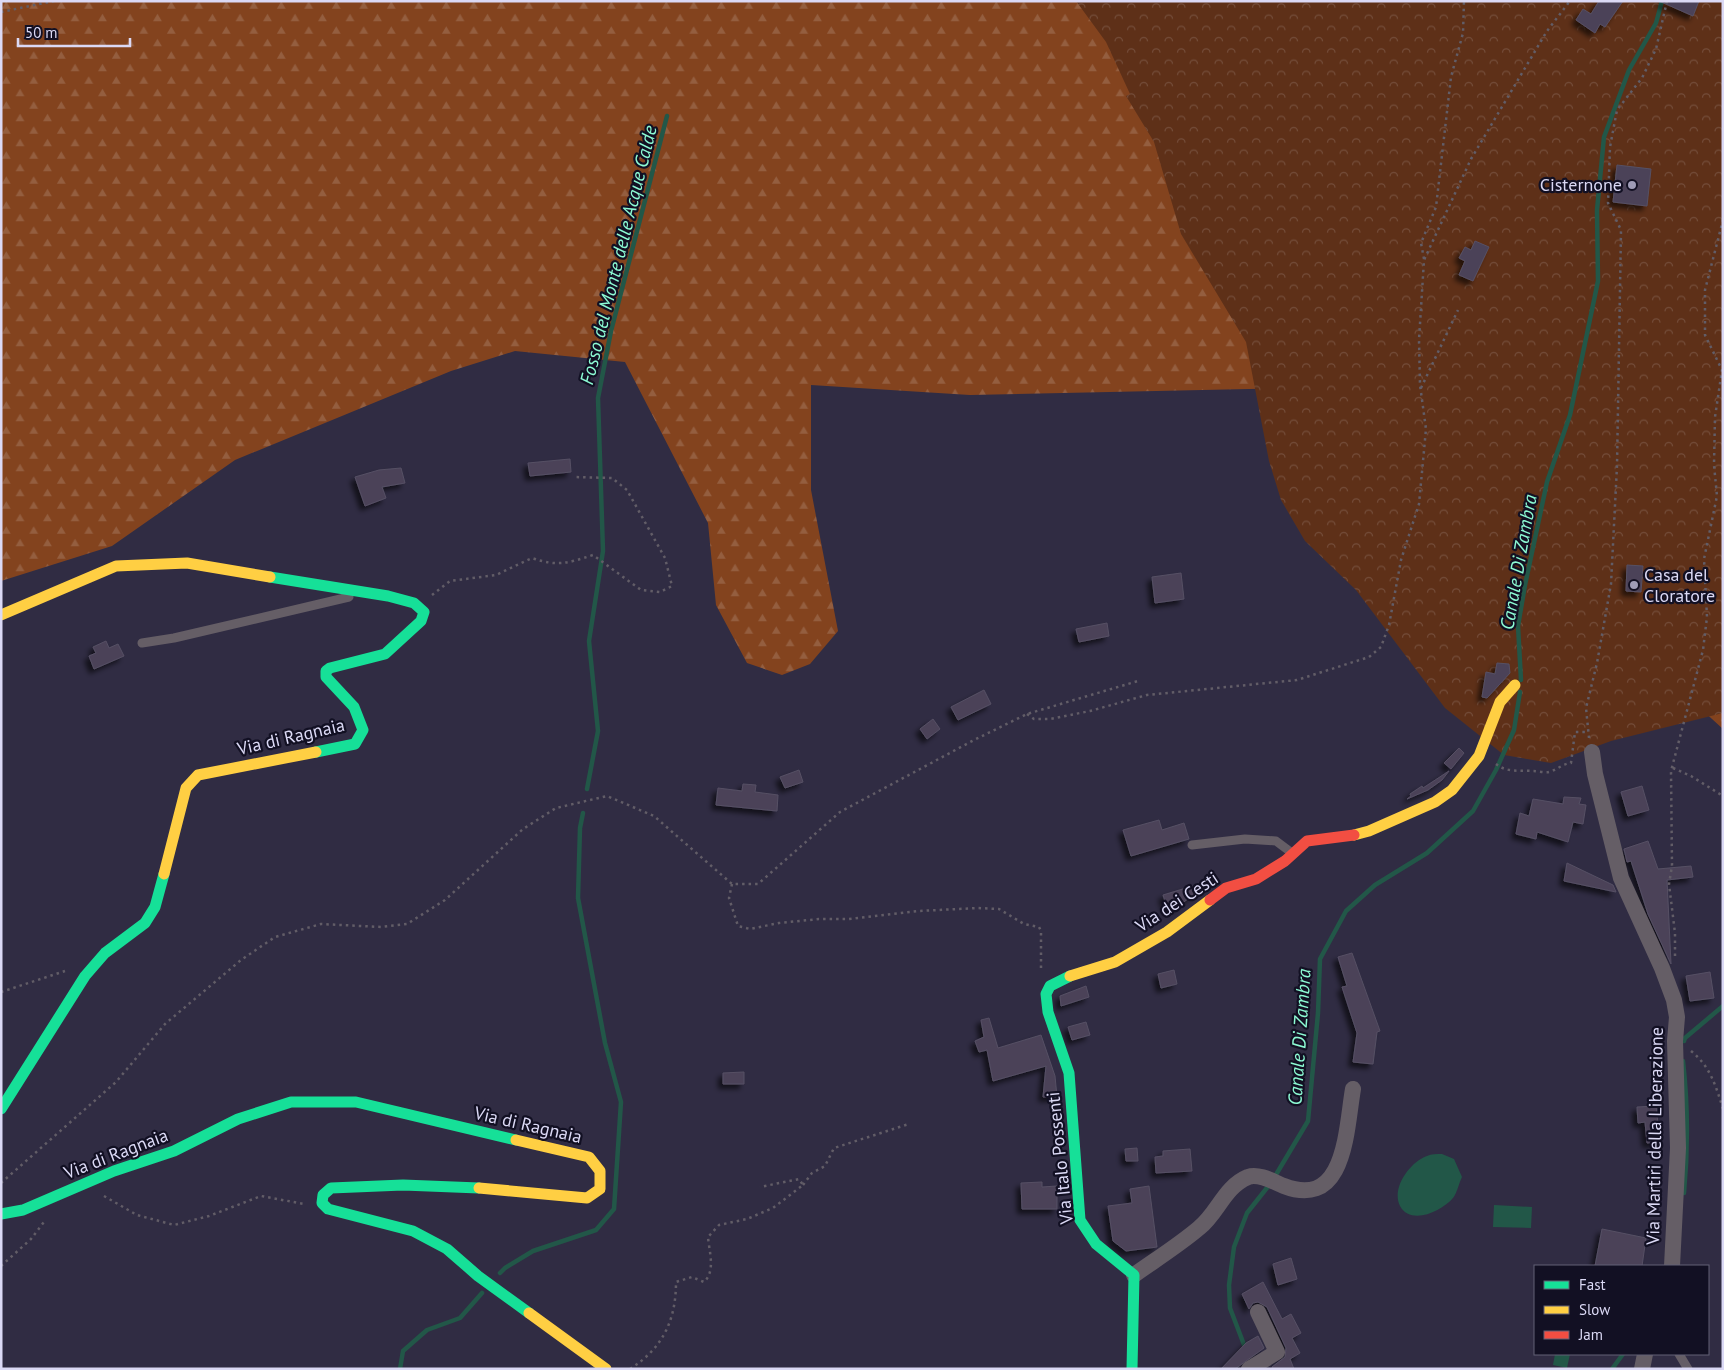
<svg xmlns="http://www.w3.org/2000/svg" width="1724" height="1370" viewBox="0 0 1724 1370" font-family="'PT Sans',sans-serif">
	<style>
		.forest { fill: url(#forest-firs) }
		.park { fill: url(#park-crowns) }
		.water { fill: #225748 }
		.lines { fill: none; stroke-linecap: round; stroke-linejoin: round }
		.stream { stroke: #225748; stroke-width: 4.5 }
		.building { fill: #4b4259; stroke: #565064; filter: url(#shadow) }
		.path { stroke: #625d67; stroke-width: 2.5; stroke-dasharray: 2.5 4; stroke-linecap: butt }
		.lane { stroke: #655e66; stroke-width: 9 }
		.street { stroke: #655e66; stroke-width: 16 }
		.fast { stroke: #16e098; stroke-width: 11 }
		.slow { stroke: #ffcf43; stroke-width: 11 }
		.jam { stroke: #f24e42; stroke-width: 11 }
		.poi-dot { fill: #9f9cb7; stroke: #121023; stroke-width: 2 }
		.labels { text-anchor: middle; stroke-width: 4.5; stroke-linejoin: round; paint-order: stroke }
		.poi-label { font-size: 18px; fill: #dbd9f5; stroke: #121023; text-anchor: end }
		.street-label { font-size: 18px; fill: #dbd9f5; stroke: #121023 }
		.water-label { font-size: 19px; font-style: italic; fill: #8dfbd4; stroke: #121023 }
	</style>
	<defs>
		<pattern id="forest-firs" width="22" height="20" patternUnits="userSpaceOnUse" patternTransform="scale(1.25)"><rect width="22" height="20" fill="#83431e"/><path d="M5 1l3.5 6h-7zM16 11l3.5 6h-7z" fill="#945e3f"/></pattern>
		<pattern id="park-crowns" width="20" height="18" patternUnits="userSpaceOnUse" patternTransform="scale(1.25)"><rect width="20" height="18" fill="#5e3018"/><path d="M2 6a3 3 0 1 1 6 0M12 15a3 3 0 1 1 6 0" fill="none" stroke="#744d3a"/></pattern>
		<filter id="shadow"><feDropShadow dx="-4.5" dy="4.5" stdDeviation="2.5" flood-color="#0009"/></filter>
	</defs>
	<rect width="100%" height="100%" fill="#302c43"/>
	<path class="forest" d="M1 1H1723V729L1348 387 970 395 811 385V490L838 631 810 664 782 675 747 663 716 605 708 523 625 362 515 351 451 371 235 460 112 546 1 581Z"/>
	<path class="park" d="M1076 1H1723V713L1611 741 1551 763 1504 755 1445 708 1356 590 1305 541 1281 500 1269 461 1246 342 1181 234 1154 142 1126 96 1130 94 1106 42Z"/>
	<path class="water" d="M1442 1154 1454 1159 1462 1177C1459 1183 1457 1193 1453 1198 1442 1211 1411 1226 1400 1206 1391 1188 1410 1162 1427 1156 1431 1154 1437 1154 1442 1154Z
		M1494 1205 1532 1207 1531 1228 1493 1227Z
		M1555 1354H1570L1567 1368 1553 1365Z"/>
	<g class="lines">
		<path class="stream" d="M1521 680 1518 626 1525 585 1547 482 1570 415 1598 281 1597 210 1604 137 1629 70 1656 23 1662 1
			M587 789 598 731 589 641 603 551 598 398 611 331 667 116
			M1684 1041 1685 1038 1723 1006
			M1683 1061C1688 1105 1688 1150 1684 1193
			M1274 1178 1308 1121 1318 1013 1320 959 1346 911 1375 885 1427 853 1473 811 1496 770 1514 730 1520 692
			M500 1273 505 1268 533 1251 596 1230 614 1209 621 1102 605 1043 578 898 580 828 583 813
			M1246 1350 1230 1308 1229 1285 1234 1247 1247 1213 1270 1184
			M400 1369 403 1351 427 1330 460 1318 482 1293
			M1612 1369 1623 1354"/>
	</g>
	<path class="building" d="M1599 1H1623L1605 27 1600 24 1595 33 1576 20 1583 9 1591 14Z
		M1659 1H1699L1693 16Z
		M1617 165 1651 169 1647 206 1613 202Z
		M1475 241 1489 247 1473 281 1459 275 1465 261 1459 258 1465 247 1471 250Z
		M570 459 571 472 530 476 528 463Z
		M401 468 405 483 382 487 386 498 365 506 355 477 379 470Z
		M1627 565 1643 566 1641 592 1626 591Z
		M1181 573 1184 599 1155 603 1152 577Z
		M1107 623 1109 636 1079 642 1076 629Z
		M106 641 109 648 118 644 124 656 94 669 89 656 96 653 93 647Z
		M1497 663 1509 664 1510 673 1487 698 1482 697 1486 672 1495 674Z
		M984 690 991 704 958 720 951 707Z
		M933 719 940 729 927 739 920 729Z
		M1459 748 1464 753 1451 769 1444 763Z
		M799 770 803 782 785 788 780 777Z
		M1449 771 1442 780 1428 790 1407 799 1411 796 1410 794 1422 786 1423 788Z
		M743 784 756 785 755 792 778 795 777 811 716 805 718 788 742 791Z
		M1642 786 1649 810 1628 816 1621 792Z
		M1564 797 1581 798 1579 804 1586 805 1583 824 1573 822 1568 842 1537 832 1536 839 1516 834 1520 813 1529 816 1533 799 1563 804Z
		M1159 820 1162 830 1184 823 1189 839 1131 856 1123 830Z
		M1648 841 1658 869 1691 866 1693 877 1667 880 1671 964 1648 914 1631 861 1627 862 1624 849Z
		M1567 863 1613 885 1616 892 1564 881Z
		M1196 885 1198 891 1176 908 1168 911 1163 895Z
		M1352 953 1380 1031 1377 1032 1373 1064 1353 1062 1357 1033 1342 987 1347 986 1338 957Z
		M1174 970 1177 984 1161 988 1158 974Z
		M1710 972 1714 998 1690 1001 1686 976Z
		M1086 986 1089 997 1061 1006 1060 996Z
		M989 1018 998 1048 1041 1035 1055 1076 1057 1097H1043L1046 1066 993 1081 987 1050 979 1052 975 1041 984 1037 981 1020Z
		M1086 1022 1090 1035 1072 1040 1068 1027Z
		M744 1072V1084H723V1073Z
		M1656 1106 1660 1142 1647 1143 1645 1122 1638 1123 1637 1107Z
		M1137 1148 1138 1161H1126L1125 1149Z
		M1190 1149 1192 1171 1156 1173 1155 1157 1163 1156V1151Z
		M1042 1182V1187L1057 1186V1209H1022L1021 1183Z
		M1149 1186 1157 1247 1126 1251 1113 1241 1108 1206 1132 1203 1130 1189Z
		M1602 1229 1646 1238 1642 1266H1595Z
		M1291 1258 1297 1279 1278 1285 1273 1264Z
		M1263 1282 1282 1319 1291 1314 1301 1333 1292 1338 1300 1353 1290 1359 1294 1369H1273L1272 1367 1285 1357 1286 1348 1267 1307 1258 1302 1253 1303 1249 1309 1242 1294Z
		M1258 1336 1264 1348 1235 1369H1221L1246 1343Z"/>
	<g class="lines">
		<path class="path" d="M1 12 54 1
			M1424 259 1421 243 1436 207 1451 77 1463 33 1464 1
			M1421 388 1458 310
			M432 595 450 581 496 575 532 558C558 567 568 563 593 555L641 590 660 592 672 586 665 558 627 490 612 478 573 477
			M1027 714 1034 719H1050L1090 711 1147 695 1297 680 1369 657 1381 647 1389 625 1401 560 1419 504 1426 429 1420 385 1419 340 1424 260 1471 159 1547 31 1570 1
			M1589 738 1586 708 1597 663 1611 584 1617 466 1621 230 1608 203 1610 147 1617 110 1642 78 1656 49 1667 1
			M1496 764C1507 773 1520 770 1533 771 1538 771 1545 773 1549 772 1557 770 1562 764 1571 763L1575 732H1587
			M1673 768 1691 776 1723 796
			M732 884 729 898 738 926 750 929 779 923 819 919H849L919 911 978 908 999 909 1024 924 1039 927 1041 931V970
			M1675 956V933L1669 884 1672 866 1671 771 1703 650 1707 617 1704 559 1717 496 1714 465 1715 417 1722 370 1705 335V290L1723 220
			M1 992 65 971
			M1691 1051C1710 1066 1716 1086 1723 1109
			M1 1183 116 1082 165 1024 241 960 275 937 321 924 381 927 407 924 445 900 523 829 556 808 607 796 654 816 732 884H758L840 812 974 740 1027 714 1138 681
			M803 1185 812 1173 825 1166 834 1148 909 1124
			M104 1196 137 1215 174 1225 209 1216 261 1196 304 1204
			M1 1266 31 1239 44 1222
			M630 1369C663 1348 676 1320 676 1282L692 1277 704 1282C716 1271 709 1251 708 1237L719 1225 747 1219 773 1208 803 1185 799 1179 760 1187"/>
		<path class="lane" d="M142 643 174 638 349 597
			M1192 845 1245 839 1276 841 1292 853
			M1679 1354 1688 1369"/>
		<path class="street" d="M1592 752 1595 774 1621 878 1662 968 1674 1000 1677 1017 1675 1041 1678 1148 1672 1266
			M1134 1275C1155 1260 1179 1245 1199 1228 1218 1213 1224 1187 1248 1177 1259 1173 1274 1182 1284 1186 1346 1210 1346 1129 1353 1089
			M1249 1369 1277 1352 1258 1312
			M1642 1369 1645 1354"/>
		<path class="fast" d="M270 577 388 596 414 603 424 612 421 621 385 654 330 668 326 671V677L354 707 363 730 355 744 316 752
			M1070 976 1050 986 1046 994 1048 1012 1069 1073 1080 1220 1096 1244 1134 1275 1132 1369
			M1 1109 85 976 105 953 145 923 155 907 164 874
			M479 1188 403 1185 331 1188 323 1195 322 1203 328 1209 413 1231 447 1249 478 1276 529 1313
			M1 1214 23 1210 114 1171 174 1151 238 1119 291 1102H356L516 1140"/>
		<path class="slow" d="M1 615 116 566 187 563 270 577
			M1354 835 1369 831 1435 802 1452 790 1479 756 1500 702 1515 685
			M164 874 186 788 198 775 316 752
			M1070 976 1115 962 1167 932 1210 900
			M479 1188 587 1198 600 1189V1171L589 1157 516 1140
			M529 1313 606 1369"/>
		<path class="jam" d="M1210 900 1226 888 1256 879 1285 861 1307 841 1354 835"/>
	</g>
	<g class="poi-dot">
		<circle cx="1632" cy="185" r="5"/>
		<circle cx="1634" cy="585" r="5"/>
	</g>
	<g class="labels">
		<g class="poi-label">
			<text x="1622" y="191">Cisternone</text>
			<text x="1644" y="581" text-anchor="start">Casa del<tspan x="1644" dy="21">Cloratore</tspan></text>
		</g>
		<g class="street-label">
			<text transform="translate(291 737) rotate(-13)" y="6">Via di Ragnaia</text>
			<text transform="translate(1177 902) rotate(-33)" y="6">Via dei Cesti</text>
			<text transform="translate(528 1125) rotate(13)" y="6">Via di Ragnaia</text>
			<text transform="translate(1655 1136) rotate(-89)" y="6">Via Martiri della Liberazione</text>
			<text transform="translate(116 1154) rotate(-21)" y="6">Via di Ragnaia</text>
			<text transform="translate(1060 1158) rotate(-96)" y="6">Via Italo Possenti</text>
		</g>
		<g class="water-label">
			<text transform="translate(618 255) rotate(-76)" y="7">Fosso del Monte delle Acque Calde</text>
			<text transform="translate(1518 562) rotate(-80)" y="7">Canale Di Zambra</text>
			<text transform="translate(1299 1037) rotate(-86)" y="7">Canale Di Zambra</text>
		</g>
	</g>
	<rect width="1724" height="1370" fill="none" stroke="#dbd9f5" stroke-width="5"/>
	<rect x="1534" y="1265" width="175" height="90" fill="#121023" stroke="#626077"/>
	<rect x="1544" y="1281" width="25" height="8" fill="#16e098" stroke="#626077"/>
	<text x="1579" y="1290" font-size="15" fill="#dbd9f5">Fast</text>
	<rect x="1544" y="1306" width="25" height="8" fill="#ffcf43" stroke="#626077"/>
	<text x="1579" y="1315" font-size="15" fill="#dbd9f5">Slow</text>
	<rect x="1544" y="1331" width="25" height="8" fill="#f24e42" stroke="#626077"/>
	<text x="1579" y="1340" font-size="15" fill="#dbd9f5">Jam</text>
	<path d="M18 38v8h112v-8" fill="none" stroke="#dbd9f5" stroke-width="2.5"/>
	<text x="25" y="38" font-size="15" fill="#dbd9f5" stroke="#121023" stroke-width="4" paint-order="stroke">50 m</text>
</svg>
